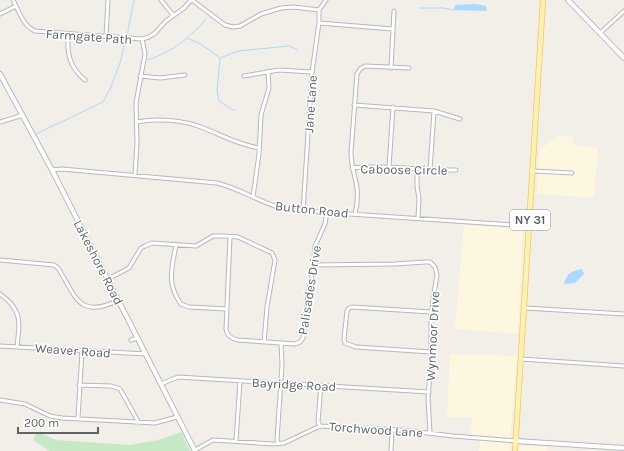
<svg xmlns="http://www.w3.org/2000/svg" width="624" height="451" viewBox="0 0 624 451" font-family="Karla,sans-serif">
	<style>
		.commercial { fill: #fef7e0 }
		.green { fill: #c5e8c5 }
		.water { fill: #aadaff }
		.lines { fill: none; stroke-linecap: round; stroke-linejoin: round }
		.stream { stroke: #aadaff; stroke-width: 1 }
		.street-casing { stroke: #b5b8bc; stroke-width: 5 }
		.secondary-casing { stroke: #b6babf; stroke-width: 6 }
		.primary-casing { stroke: #f2c960; stroke-width: 6 }
		.street { stroke: #fff; stroke-width: 3 }
		.secondary { stroke: #fff; stroke-width: 4 }
		.primary { stroke: #fff2af; stroke-width: 4.5 }
		.labels { text-anchor: middle; stroke-width: 3; stroke-linejoin: round; paint-order: stroke }
		.shield { fill: #fff; stroke: #8f9295; stroke-width: 1 }
		.shield-label { font-size: 12px; font-weight: bold; fill: #5f6368 }
		.street-label { font-size: 13px; fill: #5f6368; stroke: #fff }
	</style>
	<rect width="100%" height="100%" fill="#f1efe8"/>
	<path class="commercial" d="M559 136 573 137V145L598 148 594 198 537 194 539 150Z
		M464 225 523 229 518 334 455 329Z
		M450 354 517 356 510 438 471 435 472 418 447 417Z
		M480 440 510 443V451H479Z
		M519 446 547 447V451H519Z"/>
	<path class="green" d="M37 432 56 440 129 445 158 440 181 432 190 451H50L33 440Z"/>
	<path class="water" d="M475 4 486 6 487 11 454 10 455 5Z
		M582 269 584 274 575 283 564 284C567 273 571 271 582 269Z"/>
	<g class="lines">
		<path class="stream" d="M419 8H443L454 10
			M127 36 134 0
			M187 38 201 44 220 58
			M220 58 238 51 289 46 297 50
			M220 59 217 91 219 101 235 111
			M148 60C173 51 189 39 206 19
			M36 134 103 102 110 89 120 63 125 42"/>
		<defs>
			<path id="street" d="M13 0C19 11 23 26 35 31L142 39 149 37 155 33 166 21 184 8 191 0
				M161 0 173 15
				M192 0 225 25 233 27 240 26 261 14 281 8 294 7 319 10
				M0 14 16 6
				M319 23 393 29
				M600 33 624 11
				M68 34C67 53 69 67 85 80
				M106 37 108 0
				M391 68 394 11
				M140 76 160 78 185 75
				M244 76 279 70 312 72
				M354 105 434 111 460 119
				M0 122 23 115
				M137 122C156 118 183 120 201 127 222 135 236 144 259 148
				M389 167 393 107
				M352 168C386 164 421 171 456 170
				M52 170 62 169 217 183C243 189 264 206 290 210L530 226
				M417 170V186L419 198 418 218
				M430 170 434 111
				M533 171 572 173
				M135 175 137 142 136 103 145 54 142 39
				M253 197 259 154 261 115 269 88 268 71
				M303 211 312 72 319 23V10L326 0
				M355 214C357 206 358 197 357 188 355 175 351 166 351 152L357 74 360 69 365 66 409 68
				M230 237 226 329C227 336 232 339 238 340L295 344 300 342 303 338 308 293 313 271 315 246 325 224 327 212
				M176 245C172 268 166 283 181 304L189 307 227 309
				M0 260 54 265 58 268C76 296 78 320 119 300
				M314 265 394 264 426 262H430L435 267 437 275 431 312V360L428 398 430 433
				M108 279 129 268 141 248 145 246 152 243 196 246 213 236H225L238 237 272 253 275 260 267 307 264 342
				M0 294C5 298 11 302 14 308 22 319 18 334 17 347
				M525 308 624 314
				M431 312 352 307 349 308 347 311 344 339 345 343 356 347 431 352
				M131 340 138 338
				M0 346 146 354
				M521 359 624 366
				M161 384 178 377 429 392
				M79 385 111 386 120 389 139 423
				M0 400 25 404 50 416 62 418 155 423 177 417
				M78 419 82 351
				M320 426 318 422 321 385
				M236 441 240 381
				M278 443 277 440 282 365 281 343
				M195 450 213 440 273 444 284 443 320 426 401 430 453 436 516 441
				M391 451 392 430"/>
			<path id="secondary" d="M568 0 624 58
				M0 74 52 170 195 451
				M516 441 624 448"/>
			<path id="primary" d="M515 451 543 0"/>
		</defs>
		<use href="#street" class="street-casing"/>
		<use href="#secondary" class="secondary-casing"/>
		<use href="#primary" class="primary-casing"/>
		<use href="#street" class="street"/>
		<use href="#secondary" class="secondary"/>
		<use href="#primary" class="primary"/>
	</g>
	<g class="labels">
		<rect class="shield" x="510" y="210" width="40" height="20" rx="3"/>
		<g class="shield-label">
			<text x="530" y="224">NY 31</text>
		</g>
		<g class="street-label">
			<text transform="translate(89 36) rotate(4)" y="5">Farmgate Path</text>
			<text transform="translate(310 104) rotate(-86)" y="5">Jane Lane</text>
			<text transform="translate(404 169) rotate(1)" y="5">Caboose Circle</text>
			<text transform="translate(312 209) rotate(6)" y="5">Button Road</text>
			<text transform="translate(99 262) rotate(63)" y="5">Lakeshore Road</text>
			<text transform="translate(309 290) rotate(-81)" y="5">Palisades Drive</text>
			<text transform="translate(432 336) rotate(-87)" y="5">Wynmoor Drive</text>
			<text transform="translate(73 350) rotate(4)" y="5">Weaver Road</text>
			<text transform="translate(294 384) rotate(3)" y="5">Bayridge Road</text>
			<text transform="translate(376 429) rotate(4)" y="5">Torchwood Lane</text>
		</g>
	</g>
	<path d="M18 427v6h80v-6" fill="none" stroke="#5f6368" stroke-width="2"/>
	<text x="24" y="427" font-size="12" fill="#5f6368" stroke="#ffffff" stroke-width="3" paint-order="stroke">200 m</text>
</svg>
